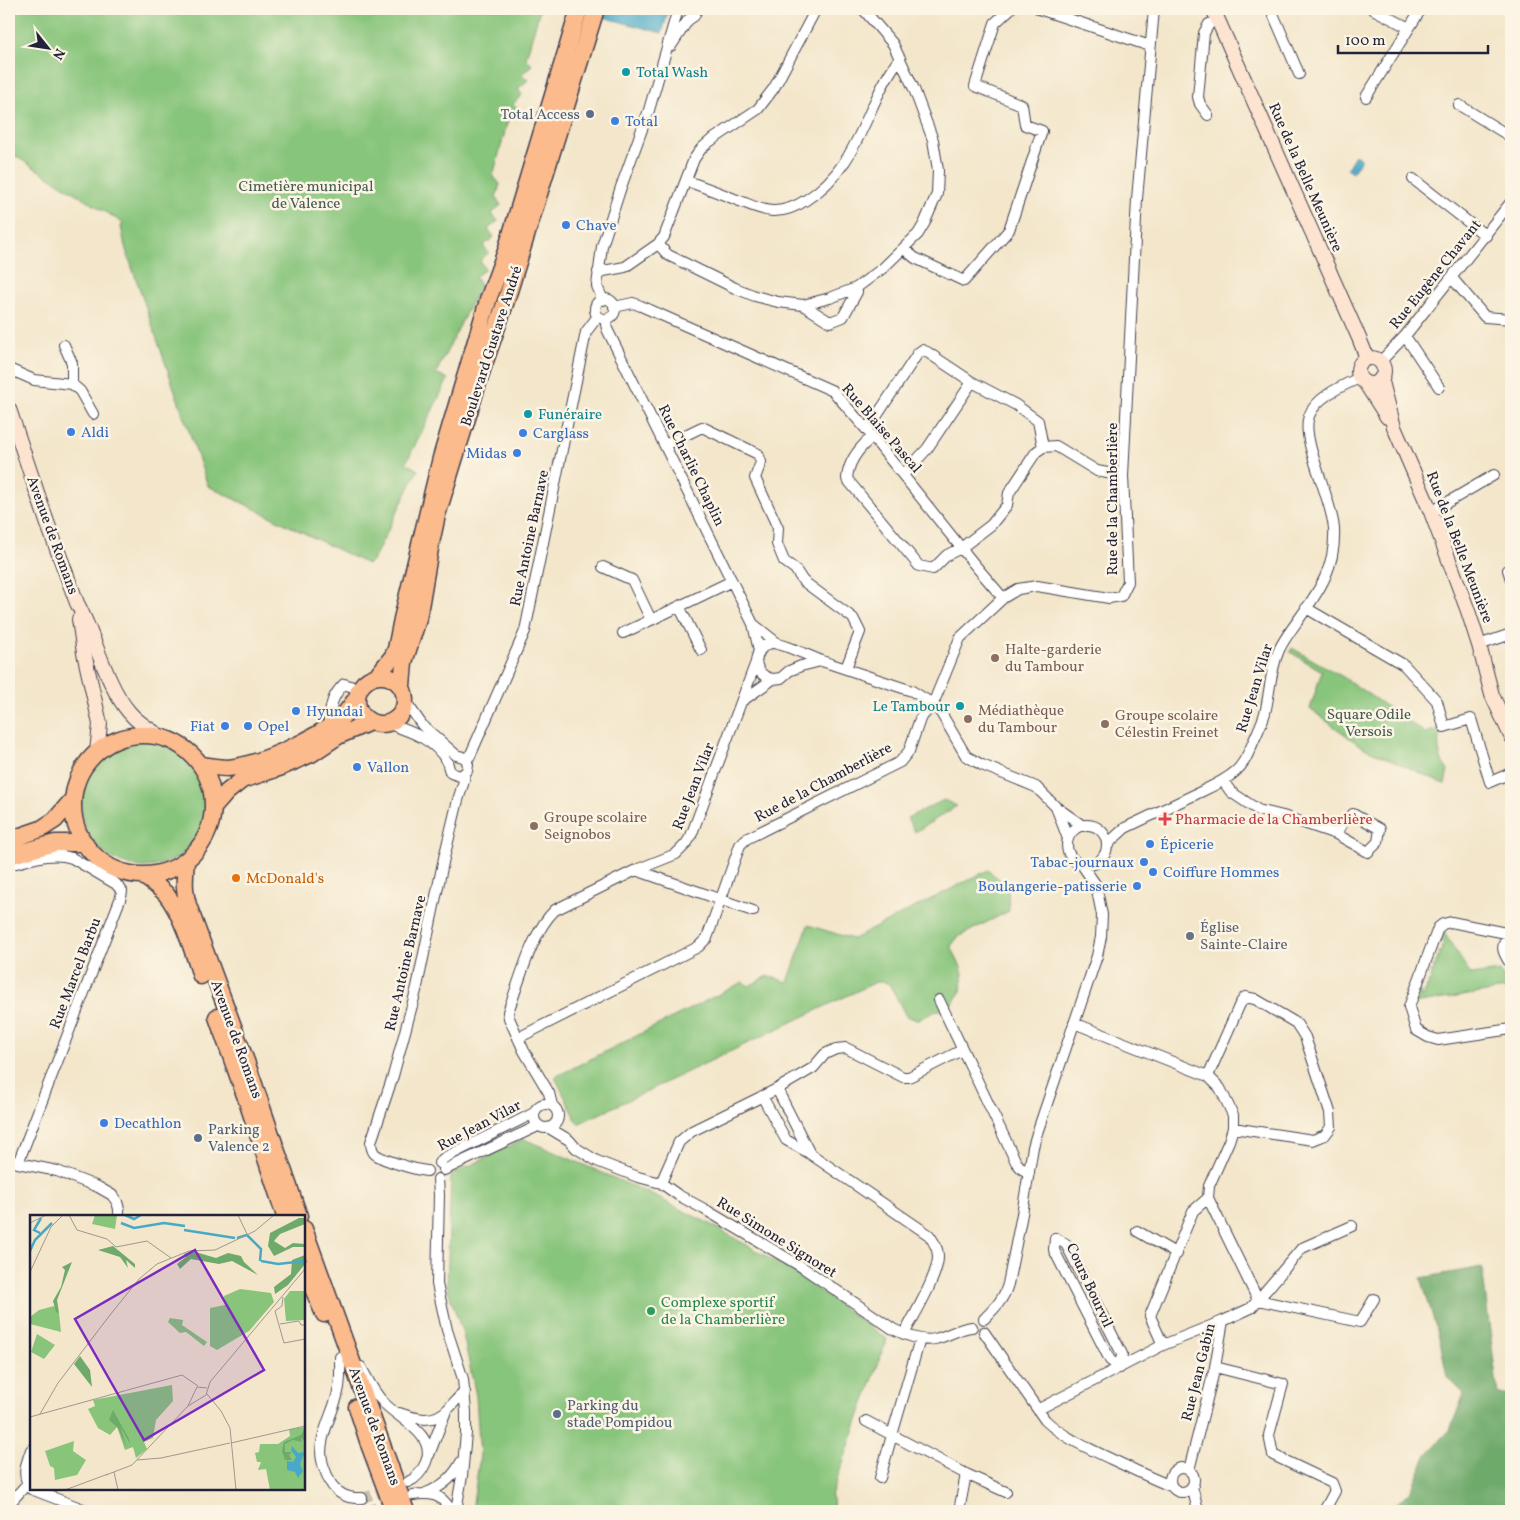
<svg xmlns="http://www.w3.org/2000/svg" width="1520" height="1520" viewBox="0 0 1520 1520" font-family="Vollkorn,serif">
	<style>
		.green { fill: #88c57b; stroke: #55745b }
		.forest { fill: #6eaa6b; stroke: #486653 }
		.water { fill: #47a9c7; stroke: #346681 }
		.lines { fill: none; stroke-linecap: round; stroke-linejoin: round }
		.street-tunnel { stroke: #c9bfad; stroke-width: 10; stroke-dasharray: 10 5; stroke-linecap: butt }
		.street-casing { stroke: #413f50; stroke-width: 12 }
		.secondary-casing { stroke: #413f50; stroke-width: 16 }
		.primary-casing { stroke: #413f50; stroke-width: 19 }
		.street { stroke: #fff; stroke-width: 10 }
		.secondary { stroke: #fde4d1; stroke-width: 14 }
		.primary { stroke: #fbbb8c; stroke-width: 16 }
		.culture-dot { fill: #0f9aa8; stroke: #fcf5e5; stroke-width: 2 }
		.service-dot { fill: #5c6f8a; stroke: #fcf5e5; stroke-width: 2 }
		.shop-dot { fill: #3f7fe0; stroke: #fcf5e5; stroke-width: 2 }
		.education-dot { fill: #8d6e63; stroke: #fcf5e5; stroke-width: 2 }
		.health-dot { fill: #e0444e; stroke: #fcf5e5; stroke-width: 2 }
		.food-dot { fill: #e8710a; stroke: #fcf5e5; stroke-width: 2 }
		.worship-dot { fill: #6b7280; stroke: #fcf5e5; stroke-width: 2 }
		.leisure-dot { fill: #2e9e5b; stroke: #fcf5e5; stroke-width: 2 }
		.labels { text-anchor: middle; stroke-width: 5; stroke-linejoin: round; paint-order: stroke }
		.culture-label { font-size: 15px; fill: #0d838f; stroke: #fcf5e5; text-anchor: start }
		.service-label { font-size: 15px; fill: #4e5e75; stroke: #fcf5e5; text-anchor: start }
		.shop-label { font-size: 15px; fill: #366cbe; stroke: #fcf5e5; text-anchor: start }
		.street-label { font-size: 15px; fill: #22223b; stroke: #fcf5e5 }
		.park-label { font-size: 15px; fill: #465b51; stroke: #fcf5e5 }
		.education-label { font-size: 15px; fill: #785e54; stroke: #fcf5e5; text-anchor: start }
		.health-label { font-size: 15px; fill: #be3a42; stroke: #fcf5e5; text-anchor: start }
		.food-label { font-size: 15px; fill: #c56008; stroke: #fcf5e5; text-anchor: start }
		.worship-label { font-size: 15px; fill: #5b616d; stroke: #fcf5e5; text-anchor: start }
		.leisure-label { font-size: 15px; fill: #27864d; stroke: #fcf5e5; text-anchor: start }
		.inset-river { fill: none; stroke: #47a9c7; stroke-width: 2.5 }
		.inset-road { fill: none; stroke: #9f9891; stroke-width: 1 }
		.view { fill: #7b2cbf; fill-opacity: 0.15; stroke: #7b2cbf; stroke-width: 2.5 }
		.inset-edge { fill: none; stroke: #22223b; stroke-width: 2.5 }
	</style>
	<rect width="100%" height="100%" fill="#fcf5e5"/>
	<filter id="ink" filterUnits="userSpaceOnUse"><feTurbulence type="fractalNoise" baseFrequency=".02" numOctaves="2"/><feDisplacementMap in="SourceGraphic" scale="10" xChannelSelector="R" yChannelSelector="G"/><feConvolveMatrix kernelMatrix="1 2 1 2 8 2 1 2 1" color-interpolation-filters="sRGB"/></filter>
	<filter id="wash" filterUnits="userSpaceOnUse"><feTurbulence type="fractalNoise" baseFrequency=".0096" numOctaves="4" result="noise"/><feDisplacementMap in="SourceGraphic" scale="20" xChannelSelector="R" yChannelSelector="G"/><feGaussianBlur stdDeviation="1.12" result="paint"/><feColorMatrix in="noise" values="0 0 0 0 0 0 0 0 0 0 0 0 0 0 0 0 0 1.4 0 .05"/><feComposite in="paint" operator="in"/></filter>
	<g filter="url(#wash)">
		<rect width="100%" height="100%" fill="#f3e6ca"/>
		<path class="green" d="M9 9H540L526 58 532 65 522 74 528 80 518 89 522 95 513 104 519 110 508 120 493 176 500 184 496 198 501 205 492 214 498 221 488 229 494 237 483 246 489 252 480 261 485 269 475 277 480 285 436 373 448 379 406 463 418 470 373 560 367 564 208 486 126 250 121 227 123 223 9 152Z
			M1292 648 1343 677 1425 733 1440 728 1441 734 1439 736C1438 748 1439 761 1448 770L1445 784 1362 747 1310 709 1322 671 1290 652Z
			M81 804a63 63 0 1 1 126 0a63 63 0 1 1-126 0Z
			M944 800 957 806 915 832 907 818Z
			M988 870 1000 880 1011 884 1008 890 1009 911 958 937 951 946 961 967 963 974 961 991 952 1004 917 1020 906 1016 890 985 885 982H876L578 1124 555 1077 743 982 749 986 768 976 788 982 808 925 853 939Z
			M1443 931 1471 975 1500 971 1505 981H1511V988L1414 1004 1419 990 1422 997 1425 995 1424 992 1427 990 1426 987 1429 985 1428 982 1431 981 1430 977 1433 975 1431 972 1435 971 1433 967 1437 966 1435 962 1438 961 1437 957 1440 956 1439 952 1442 951 1441 947 1444 945 1440 936Z
			M524 1139 644 1191 710 1224 788 1269 887 1339 831 1496 834 1508 842 1511H472L480 1455 476 1396 463 1334 447 1287 451 1175Z"/>
		<path class="forest" d="M1482 1267 1498 1394H1511V1498L1501 1511H1389L1411 1490 1427 1454 1450 1430 1464 1394 1447 1377 1440 1341 1421 1278Z"/>
		<path class="water" d="M606 9H669L662 33 603 17Z
			M1355 155 1361 159 1353 172 1347 168Z"/>
	</g>
	<g filter="url(#ink)">
		<g class="lines">
			<path class="street-tunnel" d="M362 1498 390 1489
				M367 1511 395 1501"/>
			<defs>
				<path id="street" d="M1039 9 1150 46
					M1271 9 1299 74
					M1373 9 1409 28
					M671 46 688 20 694 16 697 9
					M1366 97 1421 9
					M1459 105 1511 137
					M1208 115 1200 104 1198 97 1204 33 1209 24 1218 20
					M1413 179 1486 236
					M687 181C704 187 720 193 737 200 749 204 761 211 774 211 785 211 797 206 806 200 861 166 864 105 900 58
					M658 244 668 255 735 288 755 296 778 302 803 305 830 298 856 288 883 268 918 234 924 224 937 194 938 170 933 140 914 89 893 44 863 9
					M904 249 915 258 964 281 1009 230 1042 131 1025 125 1022 105 975 86 995 23 1010 9
					M598 272 625 267 658 244 664 237 694 159 701 149 709 142 758 109 774 88 816 9
					M1452 278 1485 317 1511 319
					M595 309a10 10 0 1 1 20 0a10 10 0 1 1-20 0Z
					M603 300 597 286 602 246 621 187 649 110 678 9
					M803 305 830 322 843 317 857 292 856 288
					M614 307 633 303 641 306 833 391 866 429 974 564 1003 598
					M605 319 607 329 753 624 759 651
					M1405 336 1439 387
					M64 345 72 363V384L80 391 93 414
					M1380 362 1405 336 1511 202
					M9 369 34 380 72 384
					M972 382 1016 405 1038 421 1043 447
					M866 429 874 420 918 353 922 350 927 352 972 382 927 449 903 475
					M872 437C859 448 848 461 847 479L919 566 933 569 947 555 961 548 991 525 1007 505 1009 493 1036 452 1043 447 1056 446 1097 471 1123 476
					M665 445 702 427 758 454 761 462 755 478 778 528 777 544 784 561 795 569 803 581 853 618 860 632 846 668
					M1431 512 1494 475
					M603 567 632 580 651 620 732 581
					M1508 570 1511 579
					M679 606 701 650
					M1306 608 1404 665 1437 701 1444 727 1471 719 1490 782 1511 773
					M753 624 777 643
					M623 633 651 620
					M1479 645 1511 634
					M756 662C758 672 763 677 773 679
					M742 701 773 679 781 678 789 671 801 666 821 661
					M389 724C410 731 436 740 447 762 449 766 448 769 451 773L460 776 467 771 468 765 466 759 463 757 456 755 431 733 422 725 406 702
					M328 727C331 708 330 698 344 684L359 689
					M466 759 470 756 474 747 525 631 586 332 598 316
					M1223 781 1231 792 1258 810 1283 816 1336 834 1368 852 1378 842 1380 829 1353 814 1343 822 1336 834
					M1056 807 1068 839
					M1067 845a20 20 0 1 1 40 0a20 20 0 1 1-40 0Z
					M1107 846 1113 839 1125 828C1148 817 1171 806 1194 795 1208 788 1224 782 1236 771 1244 764 1248 754 1252 745 1256 735 1262 724 1265 713 1270 693 1270 670 1279 650 1284 639 1292 629 1299 619 1320 590 1336 566 1334 529 1332 498 1300 440 1309 416 1316 397 1342 386 1359 378
					M9 865C29 860 51 851 72 858L116 884 122 891 121 897 18 1163
					M636 870 753 911
					M1509 933C1500 948 1502 951 1511 965
					M1511 934 1451 922 1443 924 1438 928 1409 1007 1416 1030 1428 1037 1438 1040 1511 1029
					M939 1000 1016 1162 1022 1169 1029 1173
					M1074 1023 1208 1076 1220 1088 1233 1115V1128L1229 1141 1209 1186 1208 1198 1258 1300 1251 1308 1223 1321 1215 1367 1189 1470
					M518 1038 698 947 707 938 740 845 746 839 900 762 909 751 920 719 933 704 960 638 1003 598 1018 589 1037 586 1109 598 1121 596 1128 582 1123 476 1137 199 1154 9
					M1208 1076 1240 1004 1245 997 1255 999 1296 1023 1305 1037 1330 1112 1331 1127 1325 1135 1313 1140 1233 1128
					M777 1089 809 1152
					M762 1096 786 1140 809 1153 929 1235C934 1242 938 1248 938 1256 939 1274 914 1316 904 1334
					M534 1116a12 12 0 1 1 24 0a12 12 0 1 1-24 0Z
					M552 1105 549 1093 524 1051 509 1018 508 1012 510 1006C521 977 532 932 555 910L636 870 676 854 686 844 691 836 756 662C757 653 761 645 771 643 780 642 811 657 822 661 852 671 882 681 912 691L933 704 941 713 966 756 982 765 1036 787 1056 807 1083 826
					M549 1128 569 1140 576 1148 597 1161 638 1177 661 1183 678 1195 704 1209 802 1267 893 1329C905 1335 921 1342 935 1339 948 1336 959 1328 972 1327
					M9 1160 18 1163 57 1171 98 1187 112 1195 117 1202 119 1209V1216
					M439 1163 444 1158 534 1113
					M444 1170 538 1126
					M427 1171C417 1170 380 1160 374 1153 372 1150 371 1146 371 1142L393 1076 417 987 444 858 458 800 464 781 465 773
					M438 1179 439 1195 437 1284 447 1330 463 1379 466 1412V1433L462 1476 456 1511
					M661 1183 679 1142 692 1131 777 1089 813 1068 825 1054 836 1049 846 1048 903 1077H909L962 1050
					M1352 1226 1302 1248 1258 1300 1360 1322 1374 1299
					M1137 1231 1177 1254
					M1055 1238 1066 1244 1122 1354 1120 1368 1110 1360 1054 1250Z
					M984 1319C995 1308 1004 1299 1008 1284L1022 1214 1033 1147 1037 1133 1097 956 1101 937 1102 915 1096 885 1082 865
					M984 1332 1045 1420C1064 1438 1088 1448 1111 1459 1131 1468 1150 1478 1171 1486
					M920 1339 892 1435 966 1474 959 1511
					M1163 1345 1150 1316 1193 1211 1208 1198
					M340 1357C340 1368 341 1381 338 1392 334 1412 317 1439 322 1460 323 1467 327 1475 330 1482 337 1494 348 1499 362 1498
					M361 1367C368 1380 373 1392 384 1403 399 1419 437 1435 426 1462 422 1472 417 1478 408 1482
					M1215 1367 1283 1384 1269 1435 1273 1455 1332 1483 1335 1491 1324 1511
					M1039 1409 1163 1345 1223 1321
					M399 1413C416 1419 434 1424 448 1409 454 1403 458 1397 465 1392
					M866 1421 892 1435 880 1478
					M31 1450C26 1464 21 1476 31 1489
					M429 1455 446 1411
					M1170 1480a12 12 0 1 1 24 0a12 12 0 1 1-24 0Z
					M966 1474 1006 1492
					M1192 1486 1198 1511
					M31 1489 88 1511
					M426 1493C442 1487 453 1478 461 1462
					M413 1495C431 1492 442 1494 451 1511
					M9 1504 27 1484"/>
				<path id="secondary" d="M1213 9 1359 338 1367 358
					M1358 371a13 13 0 1 1 26 0a13 13 0 1 1-26 0Z
					M1381 378 1394 427 1431 512 1468 611 1479 645 1492 695 1511 736
					M1366 384 1387 417
					M9 409 47 522 77 603C95 636 106 685 129 712 138 723 149 729 160 736
					M79 619 84 653 100 724 97 752
					M1510 1511 1511 1509"/>
				<path id="primary" d="M357 700a24 24 0 1 1 48 0a24 24 0 1 1-48 0Z
					M377 676 393 656 396 649 402 619 441 458 489 297 506 251 579 9
					M402 686 404 662 418 619 431 543 437 515 482 370 506 301 596 9
					M73 805a70 70 0 1 1 140 0a70 70 0 1 1-140 0Z
					M201 765C210 766 219 768 228 768 260 765 315 739 340 719 346 713 351 705 357 698
					M213 808 227 792 242 780 279 768 311 754 338 736 370 722
					M9 840 41 829 55 820 73 799
					M9 856 55 843H85
					M186 860C185 878 183 888 188 905L247 1064 299 1216
					M142 875C150 881 159 887 166 894 182 914 193 951 201 976
					M217 1017 246 1098 285 1216
					M304 1229 406 1511
					M304 1268 324 1314
					M357 1407 370 1447 394 1511"/>
			</defs>
			<use href="#street" class="street-casing"/>
			<use href="#secondary" class="secondary-casing"/>
			<use href="#primary" class="primary-casing"/>
			<use href="#street" class="street"/>
			<use href="#secondary" class="secondary"/>
			<use href="#primary" class="primary"/>
		</g>
	</g>
	<g class="culture-dot">
		<circle cx="626" cy="72" r="5"/>
		<circle cx="528" cy="414" r="5"/>
		<circle cx="960" cy="706" r="5"/>
	</g>
	<g class="service-dot">
		<circle cx="590" cy="114" r="5"/>
		<circle cx="198" cy="1138" r="5"/>
		<circle cx="557" cy="1414" r="5"/>
	</g>
	<g class="shop-dot">
		<circle cx="615" cy="121" r="5"/>
		<circle cx="566" cy="225" r="5"/>
		<circle cx="71" cy="432" r="5"/>
		<circle cx="523" cy="433" r="5"/>
		<circle cx="517" cy="453" r="5"/>
		<circle cx="296" cy="711" r="5"/>
		<circle cx="225" cy="726" r="5"/>
		<circle cx="248" cy="726" r="5"/>
		<circle cx="357" cy="767" r="5"/>
		<circle cx="1150" cy="844" r="5"/>
		<circle cx="1144" cy="862" r="5"/>
		<circle cx="1153" cy="872" r="5"/>
		<circle cx="1137" cy="886" r="5"/>
		<circle cx="104" cy="1123" r="5"/>
	</g>
	<g class="education-dot">
		<circle cx="995" cy="658" r="5"/>
		<circle cx="968" cy="719" r="5"/>
		<circle cx="1105" cy="724" r="5"/>
		<circle cx="534" cy="826" r="5"/>
	</g>
	<path class="health-dot" d="M1162.5 811.5h5v5h5v5h-5v5h-5v-5h-5v-5h5z"/>
	<circle class="food-dot" cx="236" cy="878" r="5"/>
	<circle class="worship-dot" cx="1190" cy="936" r="5"/>
	<circle class="leisure-dot" cx="651" cy="1311" r="5"/>
	<g class="labels">
		<g class="culture-label">
			<text x="636" y="77">Total Wash</text>
			<text x="538" y="419">Funéraire</text>
			<text x="950" y="711" text-anchor="end">Le Tambour</text>
		</g>
		<g class="service-label">
			<text x="580" y="119" text-anchor="end">Total Access</text>
			<text x="208" y="1134">Parking<tspan x="208" dy="17">Valence 2</tspan></text>
			<text x="567" y="1410">Parking du<tspan x="567" dy="17">stade Pompidou</tspan></text>
		</g>
		<g class="shop-label">
			<text x="625" y="126">Total</text>
			<text x="576" y="230">Chave</text>
			<text x="81" y="437">Aldi</text>
			<text x="533" y="438">Carglass</text>
			<text x="507" y="458" text-anchor="end">Midas</text>
			<text x="306" y="716">Hyundai</text>
			<text x="215" y="731" text-anchor="end">Fiat</text>
			<text x="258" y="731">Opel</text>
			<text x="367" y="772">Vallon</text>
			<text x="1160" y="849">Épicerie</text>
			<text x="1134" y="867" text-anchor="end">Tabac-journaux</text>
			<text x="1163" y="877">Coiffure Hommes</text>
			<text x="1127" y="891" text-anchor="end">Boulangerie-patisserie</text>
			<text x="114" y="1128">Decathlon</text>
		</g>
		<g class="street-label">
			<text transform="translate(1306 177) rotate(66)" y="5">Rue de la Belle Meunière</text>
			<text transform="translate(1435 274) rotate(-51)" y="5">Rue Eugène Chavant</text>
			<text transform="translate(491 346) rotate(-72)" y="5">Boulevard Gustave André</text>
			<text transform="translate(882 428) rotate(49)" y="5">Rue Blaise Pascal</text>
			<text transform="translate(692 465) rotate(64)" y="5">Rue Charlie Chaplin</text>
			<text transform="translate(1112 499) rotate(-90)" y="5">Rue de la Chamberlière</text>
			<text transform="translate(53 535) rotate(70)" y="5">Avenue de Romans</text>
			<text transform="translate(529 538) rotate(-78)" y="5">Rue Antoine Barnave</text>
			<text transform="translate(1460 547) rotate(69)" y="5">Rue de la Belle Meunière</text>
			<text transform="translate(1254 688) rotate(-73)" y="5">Rue Jean Vilar</text>
			<text transform="translate(823 782) rotate(-28)" y="5">Rue de la Chamberlière</text>
			<text transform="translate(693 786) rotate(-69)" y="5">Rue Jean Vilar</text>
			<text transform="translate(405 963) rotate(-77)" y="5">Rue Antoine Barnave</text>
			<text transform="translate(75 973) rotate(-69)" y="5">Rue Marcel Barbu</text>
			<text transform="translate(237 1039) rotate(70)" y="5">Avenue de Romans</text>
			<text transform="translate(479 1125) rotate(-28)" y="5">Rue Jean Vilar</text>
			<text transform="translate(777 1237) rotate(32)" y="5">Rue Simone Signoret</text>
			<text transform="translate(1090 1285) rotate(65)" y="5">Cours Bourvil</text>
			<text transform="translate(1198 1372) rotate(-76)" y="5">Rue Jean Gabin</text>
			<text transform="translate(375 1426) rotate(70)" y="5">Avenue de Romans</text>
		</g>
		<g class="park-label">
			<text x="306" y="191">Cimetière municipal<tspan x="306" dy="17">de Valence</tspan></text>
			<text x="1369" y="719">Square Odile<tspan x="1369" dy="17">Versois</tspan></text>
		</g>
		<g class="education-label">
			<text x="1005" y="654">Halte-garderie<tspan x="1005" dy="17">du Tambour</tspan></text>
			<text x="978" y="715">Médiathèque<tspan x="978" dy="17">du Tambour</tspan></text>
			<text x="1115" y="720">Groupe scolaire<tspan x="1115" dy="17">Célestin Freinet</tspan></text>
			<text x="544" y="822">Groupe scolaire<tspan x="544" dy="17">Seignobos</tspan></text>
		</g>
		<g class="health-label">
			<text x="1175" y="824">Pharmacie de la Chamberlière</text>
		</g>
		<g class="food-label">
			<text x="246" y="883">McDonald's</text>
		</g>
		<g class="worship-label">
			<text x="1200" y="932">Église<tspan x="1200" dy="17">Sainte-Claire</tspan></text>
		</g>
		<g class="leisure-label">
			<text x="661" y="1307">Complexe sportif<tspan x="661" dy="17">de la Chamberlière</tspan></text>
		</g>
	</g>
	<g transform="translate(30 1215)">
		<rect width="275" height="275" fill="#f3e6ca"/>
		<path d="M65 0H87L85 14 62 9ZM210 74 241 78 244 87 219 116 187 135 180 131V93L195 90 194 81ZM260 76H275V105L256 106 254 84ZM24 91 29 98 31 117 0 109V102L9 95ZM140 103 153 105 152 110 177 127 174 131 156 117 150 118 138 107ZM7 119 25 130 14 144 1 137ZM142 170 143 186 126 205 123 223 114 227 117 234 106 243 103 232 95 235 87 212 80 220 68 213 58 194 65 191 63 185ZM275 212V274L240 275 236 254 228 255 231 247H227L225 238 229 237 230 229H248L260 221 259 214ZM44 226 43 236 56 245 47 260 25 265 24 253 20 251 15 236Z" fill="#88c57b"/>
		<path d="M269 3H275V9L250 19 244 26 255 33 263 28 275 29V32H263L244 41 238 31 240 18ZM83 31 105 49V53L96 45 98 53 90 42 68 35ZM162 36 186 43 198 38 211 41 214 47 228 60 202 46 189 49 161 44 150 54 147 49 156 42 154 39ZM275 40V49L258 70 245 79 244 72 261 59 262 45ZM42 47 27 85 29 98 26 97 23 86 31 72 35 55 32 52ZM50 141 60 155 62 172 44 149ZM83 195 99 224 100 229 90 211 97 233 88 213 79 205ZM275 213V226L271 223 272 227 263 225 255 229V237H262L259 240 262 245H255L252 236 254 227 271 220Z" fill="#6eaa6b"/>
		<path d="M262 231 268 238 275 237 270 249 273 256 268 263 265 257 257 255V246L263 247 266 242 261 235Z" fill="#47a9c7"/>
		<path class="inset-river" d="M95 0 104 4 111 0M91 8 104 13 134 8 155 11M154 15 205 23M10 18 4 15 11 3M207 23 217 20 231 34 230 46M0 36 5 25 22 8M231 46 248 49 275 46"/>
		<path class="inset-road" d="M39 0 47 15 77 24 86 32 117 26 141 43M208 0 217 19M0 8 16 0M0 57 21 12 33 0M253 82 252 91 245 96 254 128 275 124M80 100 109 64 127 49 159 36 185 35 225 16 244 0M250 109 269 106 271 110H275M177 179 191 196 200 213 206 275M158 191 176 180 180 167 275 54M10 199 28 168 80 100M0 202 152 160 168 171M201 228 275 211M107 245 131 243 200 228M84 257 88 275M76 260 102 250 158 191 167 172 177 173M35 275 78 259"/>
		<path class="view" d="M165 35 234 155 114 225 45 104Z"/>
		<rect width="275" height="275" class="inset-edge"/>
	</g>
	<rect width="1520" height="1520" fill="none" stroke="#fcf5e5" stroke-width="30"/>
	<g transform="translate(48 48) rotate(120)" stroke="#fcf5e5" stroke-width="4" paint-order="stroke">
	<path d="M0-4L9 19L0 12L-9 19Z" fill="#22223b"/>
	<text y="-8" font-size="14" font-weight="bold" text-anchor="middle" fill="#22223b">N</text>
	</g>
	<path d="M1338 45v8h150v-8" fill="none" stroke="#22223b" stroke-width="2.5"/>
	<text x="1345" y="45" font-size="15" fill="#22223b" stroke="#fcf5e5" stroke-width="4" paint-order="stroke">100 m</text>
</svg>
